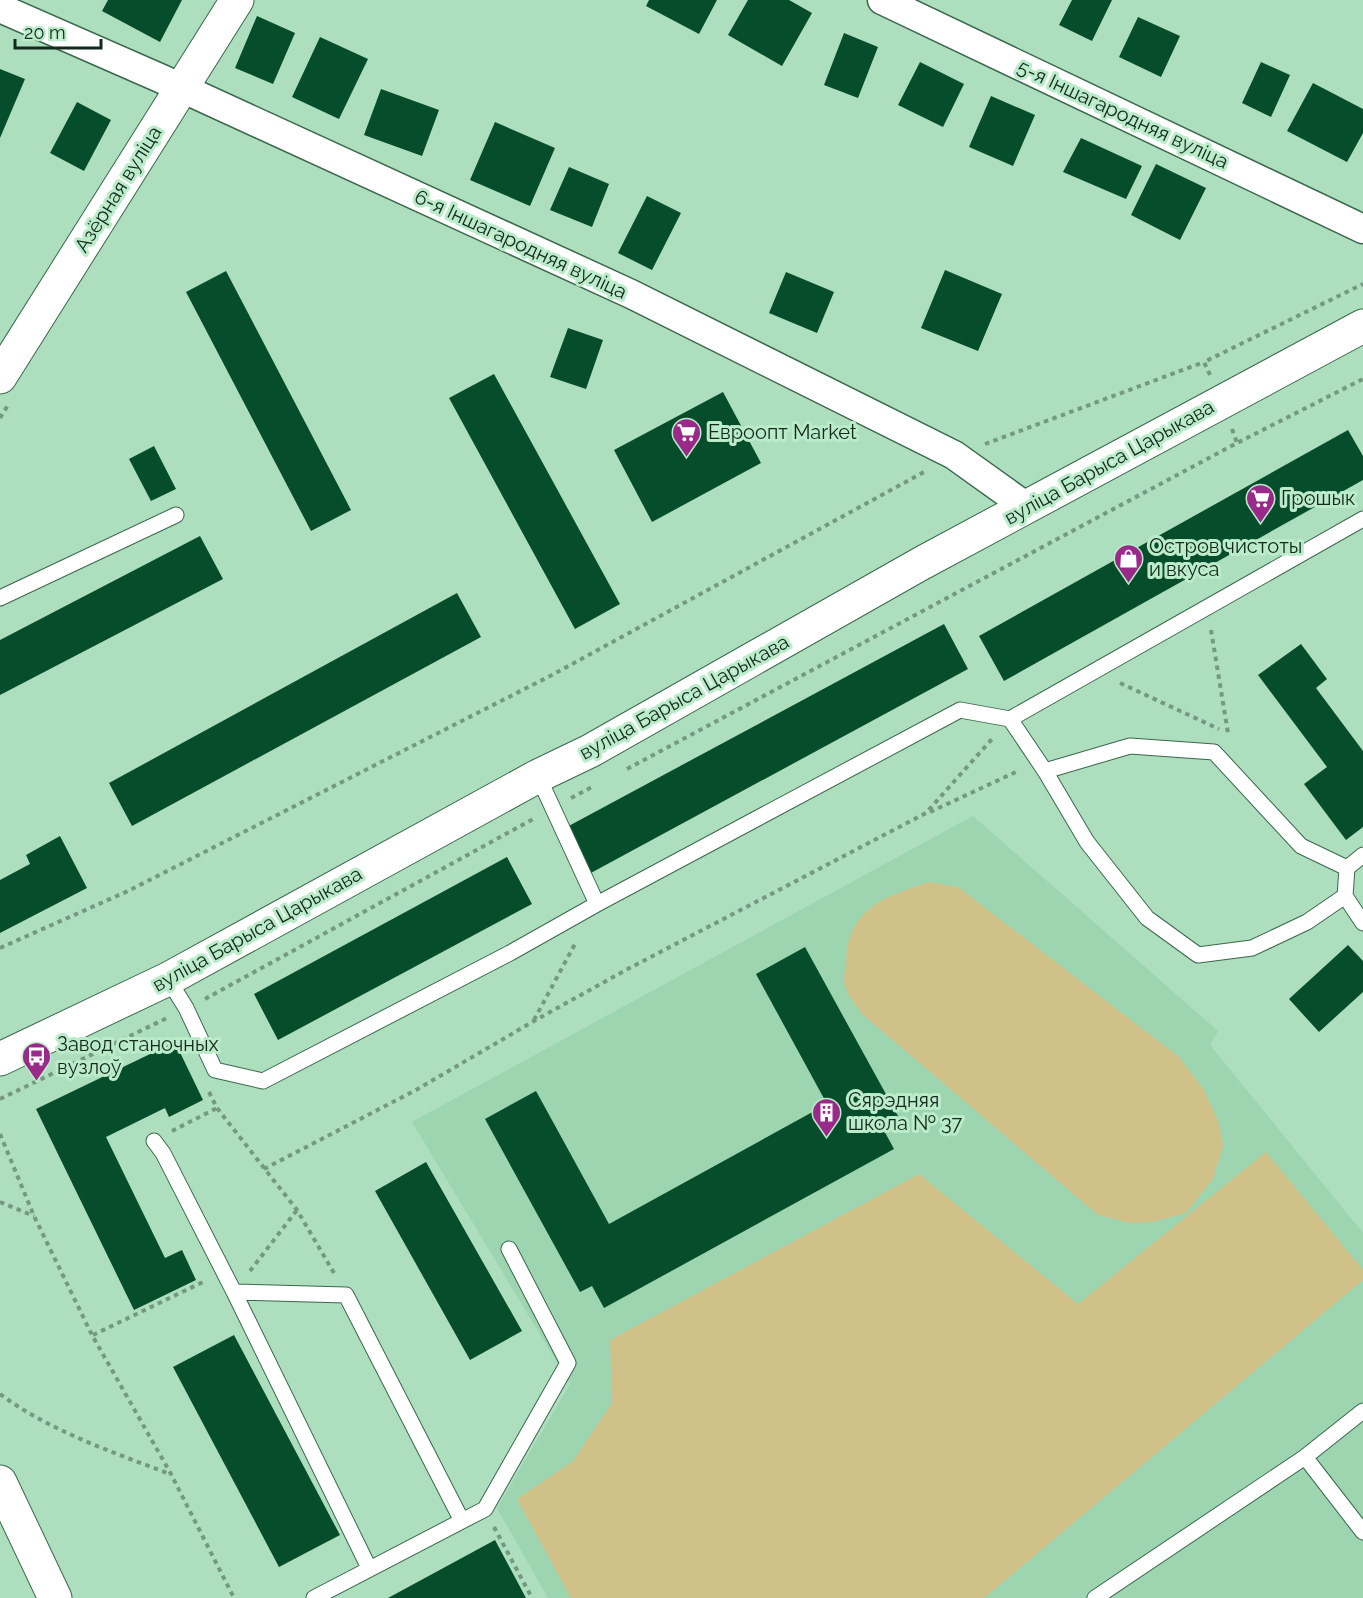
<svg xmlns="http://www.w3.org/2000/svg" width="1363" height="1598" viewBox="0 0 1363 1598" font-family="Raleway,sans-serif">
	<style>
		.built { fill: #9dd5b0 }
		.green { fill: #d0c189 }
		.building { fill: #064e2b }
		.lines { fill: none; stroke-linecap: round; stroke-linejoin: round }
		.service-casing { stroke: #3b684c; stroke-width: 17 }
		.minor-casing { stroke: #3b684c; stroke-width: 31 }
		.tertiary-casing { stroke: #3b684c; stroke-width: 35 }
		.secondary-casing { stroke: #3b684c; stroke-width: 35 }
		.path { stroke: #749980; stroke-width: 4; stroke-dasharray: 4.5 4.5; stroke-linecap: butt }
		.service { stroke: #fff; stroke-width: 15 }
		.minor { stroke: #fff; stroke-width: 28 }
		.tertiary { stroke: #fff; stroke-width: 33 }
		.secondary { stroke: #fff; stroke-width: 33 }
		.labels { text-anchor: middle; stroke-width: 6; stroke-linejoin: round; paint-order: stroke }
		.street-label { font-size: 20px; fill: #15281c; stroke: #baecca }
		.poi-label { font-size: 20px; fill: #15281c; stroke: #baecca; text-anchor: start }
	</style>
	<rect width="100%" height="100%" fill="#addebd"/>
	<path class="built" d="M973 816 1218 1031 1210 1045 1363 1233V1598H548L497 1508 570 1384 412 1122Z"/>
	<path class="green" d="M929 882 958 887 1179 1057 1204 1090 1218 1121 1223 1146 1213 1179 1186 1213 1153 1222 1130 1223 1098 1215 862 1014C857 1006 847 995 845 986 843 979 845 969 846 962 848 908 884 897 929 882Z
		M1266 1152 1363 1270V1280L984 1598H571L517 1499 573 1461 612 1403 610 1340 919 1174 1078 1304Z"/>
	<path class="building" d="M108 0H182L160 42 102 11Z
		M649 0H717L699 34 646 6Z
		M748 0H789L812 13 782 66 728 35Z
		M1072 0H1112L1092 41 1059 25Z
		M257 16 295 33 273 84 235 68Z
		M1138 17 1180 36 1161 77 1119 57Z
		M844 33 878 47 858 98 824 85Z
		M320 37 368 59 339 119 292 97Z
		M920 62 964 84 943 127 898 105Z
		M1261 62 1290 75 1271 117 1242 103Z
		M0 69 25 79 0 138Z
		M1313 83 1363 109V133L1347 162 1287 131Z
		M381 89 439 110 422 156 364 135Z
		M991 96 1035 115 1013 166 969 147Z
		M77 102 111 120 84 171 50 153Z
		M495 122 555 148 530 206 470 180Z
		M1081 138 1142 166 1126 199 1063 172Z
		M1156 164 1206 188 1180 240 1131 215Z
		M569 167 609 184 592 227 550 210Z
		M647 196 681 213 652 270 618 253Z
		M945 270 1002 294 978 351 921 328Z
		M226 271 351 510 311 531 186 292Z
		M786 272 834 292 817 333 769 313Z
		M568 328 603 340 586 389 550 377Z
		M494 374 620 604 575 629 449 398Z
		M723 392 761 463 652 522 614 450Z
		M1348 430 1363 456V480L1004 681 979 636Z
		M154 446 176 489 151 501 129 459Z
		M200 536 223 579 0 695V640Z
		M457 593 481 637 132 826 109 783Z
		M944 624 968 669 589 874 565 828Z
		M1301 644 1327 679 1316 688 1363 751V827L1346 840 1304 784 1327 767 1258 675Z
		M60 836 87 888 0 933V880L30 864 26 855Z
		M507 857 532 904 278 1040 254 994Z
		M1348 945 1363 961V992L1319 1032 1289 999Z
		M805 947 898 1116 881 1125 894 1149 604 1308 592 1286 580 1292 485 1119 536 1091 609 1224 827 1104 756 974Z
		M175 1042 203 1100 169 1117 165 1108 106 1137 165 1258 182 1250 196 1280 134 1310 36 1109Z
		M426 1162 522 1331 470 1360 375 1191Z
		M234 1335 340 1535 279 1567 173 1367Z
		M495 1540 526 1598H388Z"/>
	<g class="lines">
		<defs>
			<path id="service" d="M0 598 176 515
				M1010 719 1045 771 1130 746 1214 752 1301 846 1347 868 1363 855
				M1045 771 1087 842 1147 918 1198 955 1252 948 1307 922 1345 896 1347 868
				M538 776 597 904
				M1345 896 1363 923
				M168 979 186 1008 215 1070 263 1081 510 953 597 904 960 710 1010 719 1363 519
				M154 1141 163 1153 234 1292 346 1295 462 1521
				M234 1292 369 1568
				M1305 1457 1363 1532
				M314 1598 485 1509 568 1363 509 1249
				M1095 1598 1305 1457 1363 1411"/>
			<path id="minor" d="M882 0 1363 229
				M0 8 162 79 631 294 954 455 1028 508"/>
			<path id="tertiary" d="M0 377 237 0"/>
			<path id="secondary" d="M0 1059 168 979 538 776 590 751 922 563 1363 326
				M0 1482 55 1598"/>
		</defs>
		<use href="#service" class="service-casing"/>
		<use href="#minor" class="minor-casing"/>
		<use href="#tertiary" class="tertiary-casing"/>
		<use href="#secondary" class="secondary-casing"/>
		<path class="path" d="M1210 375 1204 362 1363 284
			M0 418 8 405
			M1232 429 1237 443
			M985 444 1204 362
			M1211 630 1228 733
			M1120 683 1219 729
			M627 769 1237 443 1363 379
			M571 798 594 786
			M930 812 1018 771
			M0 948 128 891 552 675 924 472
			M205 999 535 818
			M534 1020 576 942
			M209 1092 217 1108 297 1210 334 1273
			M0 1099 167 1018
			M172 1131 217 1108
			M0 1134 34 1216 92 1335 171 1474 234 1598
			M264 1169 416 1090 534 1021 624 971 926 813 992 739
			M0 1202 34 1216
			M250 1271 297 1210
			M93 1335 205 1281
			M0 1394C50 1431 112 1452 170 1474
			M494 1527 532 1598"/>
		<use href="#service" class="service"/>
		<use href="#minor" class="minor"/>
		<use href="#tertiary" class="tertiary"/>
		<use href="#secondary" class="secondary"/>
	</g>
	<defs>
		<symbol id="supermarket-pin" viewBox="-11 -11 22 30"><path d="M0 17L-7.5 6A9.5 9.5 0 1 1 7.5 6Z" fill="#9a2a89" stroke="#baecca"/><path d="M-6-5.5h2.5l.6 2H6L4.5 2H-2.5L-4.4-4H-6ZM-1.5 3.2a1.3 1.3 0 1 0 .1 0ZM3 3.2a1.3 1.3 0 1 0 .1 0Z" fill="#fff"/></symbol>
		<symbol id="shop-pin" viewBox="-11 -11 22 30"><path d="M0 17L-7.5 6A9.5 9.5 0 1 1 7.5 6Z" fill="#9a2a89" stroke="#baecca"/><path d="M-5-2.5h2.3a2.7 3.5 0 0 1 5.4 0H5L5.5 6h-11ZM-1.5-2.5h3a1.5 2.3 0 0 0-3 0Z" fill="#fff"/></symbol>
		<symbol id="bus-pin" viewBox="-11 -11 22 30"><path d="M0 17L-7.5 6A9.5 9.5 0 1 1 7.5 6Z" fill="#9a2a89" stroke="#baecca"/><path d="M-5-6H5V4H4V6H2V4H-2V6H-4V4H-5ZM-3.5-4V0h7V-4ZM-3.5 1.2v1.5H-2V1.2ZM2 1.2v1.5H3.5V1.2Z" fill="#fff"/></symbol>
		<symbol id="building-pin" viewBox="-11 -11 22 30"><path d="M0 17L-7.5 6A9.5 9.5 0 1 1 7.5 6Z" fill="#9a2a89" stroke="#baecca"/><path d="M-4-6H4V6H1V3H-1V6H-4ZM-2.5-4.3h1.7v1.8h-1.7ZM.8-4.3h1.7v1.8H.8ZM-2.5-1h1.7V.8h-1.7ZM.8-1h1.7V.8H.8Z" fill="#fff"/></symbol>
	</defs>
	<g fill-rule="evenodd">
		<use href="#supermarket-pin" x="670" y="416" width="33" height="45"/>
		<use href="#supermarket-pin" x="1244" y="482" width="33" height="45"/>
		<use href="#shop-pin" x="1112" y="542" width="33" height="45"/>
		<use href="#bus-pin" x="20" y="1040" width="33" height="45"/>
		<use href="#building-pin" x="810" y="1096" width="33" height="45"/>
	</g>
	<g class="labels">
		<g class="street-label">
			<text transform="translate(1123 114) rotate(25)" y="7">5-я Іншагародняя вуліца</text>
			<text transform="translate(118 189) rotate(-58)" y="7">Азёрная вуліца</text>
			<text transform="translate(521 244) rotate(25)" y="7">6-я Іншагародняя вуліца</text>
			<text transform="translate(1109 462) rotate(-29)" y="7">вуліца Барыса Царыкава</text>
			<text transform="translate(684 697) rotate(-29)" y="7">вуліца Барыса Царыкава</text>
			<text transform="translate(257 929) rotate(-29)" y="7">вуліца Барыса Царыкава</text>
		</g>
		<g class="poi-label">
			<text x="708" y="439">Евроопт Market</text>
			<text x="1281" y="505">Грошык</text>
			<text x="1149" y="553">Остров чистоты<tspan x="1149" dy="23">и вкуса</tspan></text>
			<text x="57" y="1051">Завод станочных<tspan x="57" dy="23">вузлоў</tspan></text>
			<text x="848" y="1107">Сярэдняя<tspan x="848" dy="23">школа № 37</tspan></text>
		</g>
	</g>
	<path d="M15 39v9h86v-9" fill="none" stroke="#15281c" stroke-width="3"/>
	<text x="24" y="39" font-size="18" fill="#15281c" stroke="#baecca" stroke-width="4.5" paint-order="stroke">20 m</text>
</svg>
